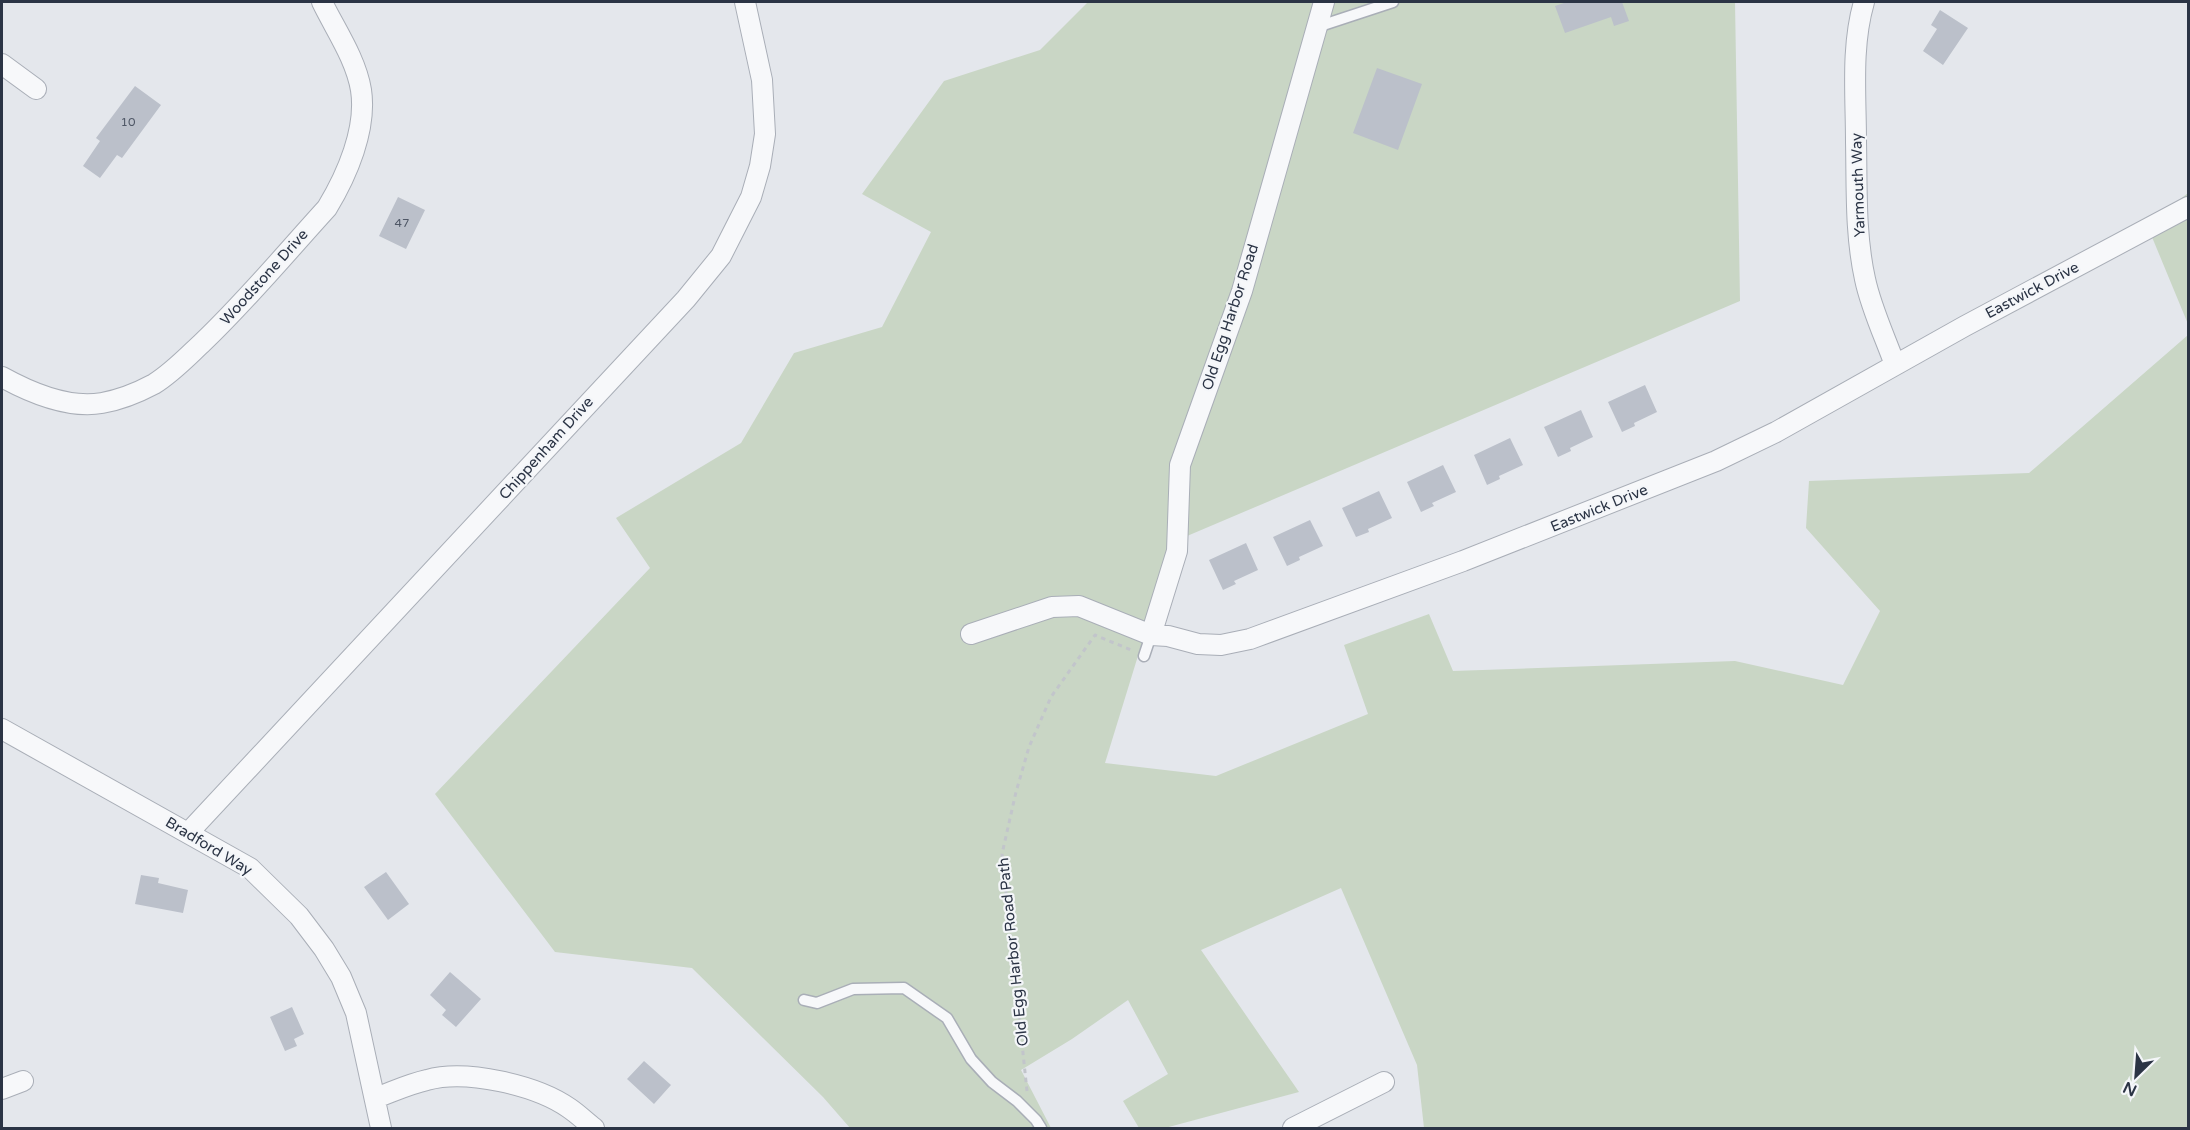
<svg xmlns="http://www.w3.org/2000/svg" width="2190" height="1130" viewBox="0 0 2190 1130" font-family="'Varela Round',sans-serif">
	<style>
		.green { fill: #c9d6c5 }
		.building { fill: #bbc0ca }
		.lines { fill: none; stroke-linecap: round; stroke-linejoin: round }
		.lane-casing { stroke: #a9aeb7; stroke-width: 13 }
		.street-casing { stroke: #a9aeb7; stroke-width: 22 }
		.path { stroke: #c2c5cb; stroke-width: 3; stroke-dasharray: 4.5 4.5; stroke-linecap: butt }
		.lane { stroke: #f7f8fa; stroke-width: 10 }
		.street { stroke: #f7f8fa; stroke-width: 20 }
		.labels { text-anchor: middle; stroke-width: 4.5; stroke-linejoin: round; paint-order: stroke }
		.number-label { font-size: 12px; fill: #4f5766 }
		.street-label { font-size: 15px; fill: #2b3445; stroke: #f4f6f9 }
	</style>
	<rect width="100%" height="100%" fill="#e4e7ec"/>
	<path class="green" d="M1088 2H1735L1740 301 1173 542 1105 763 1216 776 1368 714 1344 645 1429 614 1453 671 1735 661 1843 685 1880 611 1806 528 1809 481 2029 473 2188 335V1128H1424L1417 1065 1341 888 1201 950 1299 1092 1165 1128H1139L1123 1101 1168 1074 1128 1000 1072 1039 1021 1070 1051 1128H850L823 1097 692 968 555 952 435 794 650 568 616 518 741 443 794 353 882 327 931 232 862 194 944 81 1040 50Z
		M2188 193V324L2147 225Z"/>
	<path class="building" d="M1567 2H1622L1629 21 1614 26 1611 17 1565 33 1555 6Z
		M1940 10 1968 28 1943 65 1923 51 1937 29 1931 25Z
		M1377 68 1422 84 1398 150 1353 133Z
		M135 86 161 105 122 158 117 155 100 178 83 166 100 141 96 138Z
		M398 197 425 210 406 249 379 236Z
		M1645 385 1657 412 1634 423 1635 426 1622 432 1608 402Z
		M1581 410 1593 437 1570 448 1571 451 1558 457 1544 427Z
		M1510 438 1523 465 1499 476 1500 479 1487 485 1474 455Z
		M1443 465 1456 492 1432 503 1434 506 1421 512 1407 482Z
		M1379 491 1392 518 1368 529 1369 532 1356 537 1342 508Z
		M1310 520 1323 546 1299 557 1300 560 1287 566 1273 537Z
		M1246 543 1258 570 1234 581 1236 584 1223 590 1209 560Z
		M386 872 409 904 388 920 364 887Z
		M141 875 159 878 158 883 188 890 183 913 135 904Z
		M450 972 481 999 456 1027 442 1015 446 1010 430 995Z
		M292 1007 304 1034 294 1039 297 1046 285 1051 270 1017Z
		M644 1061 671 1085 654 1104 627 1079Z"/>
	<g class="lines">
		<defs>
			<path id="lane" d="M1317 27 1393 2
				M1144 656 1151 635
				M804 1000 817 1003 853 989 904 988 947 1018 971 1059 992 1082 1017 1101 1036 1120 1041 1128"/>
			<path id="street" d="M1864 2C1851 47 1856 95 1856 142 1857 187 1855 234 1865 279 1871 308 1885 337 1895 365
				M2 64 36 89
				M2 377C31 393 68 409 102 403 119 400 139 392 154 384 172 373 187 357 203 342 247 300 286 253 327 208 347 175 367 129 361 90 356 59 335 29 322 2
				M971 634 1052 607 1079 606 1151 635 1168 636 1198 644 1221 645 1250 639 1463 561 1716 461 1776 432 1965 326 2188 207
				M1151 635 1177 551 1180 465 1242 291 1324 2
				M2 729 250 868 299 916 324 949 341 977 356 1013 381 1128
				M189 832 686 299 721 256 751 197 760 166 765 134 762 80 745 2
				M2 1089 23 1081
				M375 1098C392 1092 409 1084 427 1080 466 1069 536 1085 569 1108 578 1114 586 1122 594 1128
				M1293 1128 1384 1082"/>
		</defs>
		<use href="#lane" class="lane-casing"/>
		<use href="#street" class="street-casing"/>
		<path class="path" d="M1027 1091 1002 854 1016 792 1029 747 1051 697 1095 635 1131 650"/>
		<use href="#lane" class="lane"/>
		<use href="#street" class="street"/>
	</g>
	<g class="labels">
		<g class="number-label">
			<text x="128" y="126">10</text>
			<text x="402" y="227">47</text>
		</g>
		<g class="street-label">
			<text transform="translate(1858 185) rotate(-92)" y="5">Yarmouth Way</text>
			<text transform="translate(264 277) rotate(-48)" y="5">Woodstone Drive</text>
			<text transform="translate(2032 290) rotate(-28)" y="5">Eastwick Drive</text>
			<text transform="translate(1230 317) rotate(-72)" y="5">Old Egg Harbor Road</text>
			<text transform="translate(546 448) rotate(-48)" y="5">Chippenham Drive</text>
			<text transform="translate(1599 508) rotate(-22)" y="5">Eastwick Drive</text>
			<text transform="translate(209 846) rotate(31)" y="5">Bradford Way</text>
			<text transform="translate(1013 952) rotate(-96)" y="5">Old Egg Harbor Road Path</text>
		</g>
	</g>
	<rect width="2190" height="1130" fill="none" stroke="#2b3445" stroke-width="6"/>
	<g transform="translate(2136 1076) rotate(205)" stroke="#f4f6f9" stroke-width="4.5" paint-order="stroke">
	<path d="M0-4.5L10 22L0 15L-10 22Z" fill="#2b3445"/>
	<text y="-9" font-size="16" font-weight="bold" text-anchor="middle" fill="#2b3445">N</text>
	</g>
</svg>
